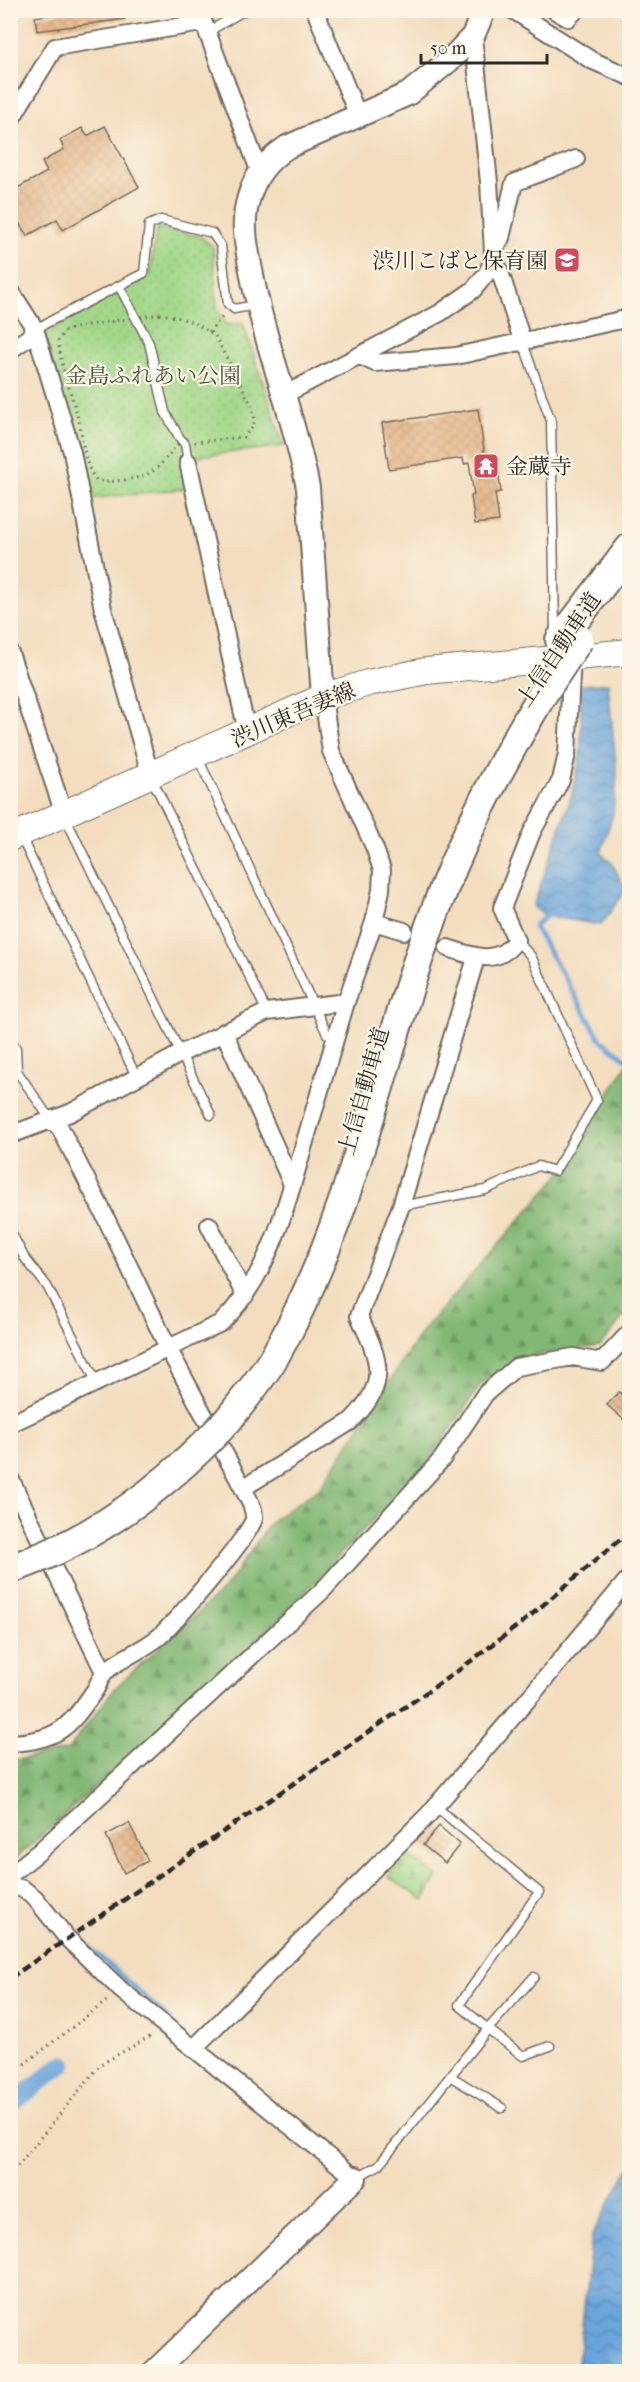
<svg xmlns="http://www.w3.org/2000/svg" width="640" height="2382" viewBox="0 0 640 2382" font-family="'IM FELL French Canon','Noto Serif JP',serif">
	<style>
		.forest { fill: url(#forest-firs); stroke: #567250; stroke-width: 1.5 }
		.cemetery { fill: url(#cemetery-stones); stroke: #67825a; stroke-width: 1.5 }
		.park { fill: url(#park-dots); stroke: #67825a; stroke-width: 1.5 }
		.water { fill: url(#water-waves); stroke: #4b6883; stroke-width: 1.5 }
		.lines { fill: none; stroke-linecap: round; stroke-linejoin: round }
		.stream { stroke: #6ba5db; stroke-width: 5 }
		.canal { stroke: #6ba5db; stroke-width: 18 }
		.building { fill: url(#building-cross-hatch) }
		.lane-casing { stroke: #71695e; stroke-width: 11 }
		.street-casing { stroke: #71695e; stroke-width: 20 }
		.secondary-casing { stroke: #71695e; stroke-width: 26 }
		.primary-casing { stroke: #71695e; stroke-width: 28 }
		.highway-casing { stroke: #71695e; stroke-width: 32 }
		.path { stroke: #71695e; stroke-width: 3; stroke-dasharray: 1.5 4.5; stroke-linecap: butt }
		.lane { stroke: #fff; stroke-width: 8 }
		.street { stroke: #fff; stroke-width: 16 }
		.secondary { stroke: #fff; stroke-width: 22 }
		.primary { stroke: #fff; stroke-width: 26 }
		.highway { stroke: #fff; stroke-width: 28 }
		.rail { stroke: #2b2b2b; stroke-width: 4.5; stroke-dasharray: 9 4.5; stroke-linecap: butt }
		.highway-bridge-casing { stroke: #71695e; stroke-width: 32; stroke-linecap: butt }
		.highway-bridge { stroke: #fff; stroke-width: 28 }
		.labels { text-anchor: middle; stroke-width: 4.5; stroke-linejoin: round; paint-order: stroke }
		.poi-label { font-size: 22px; fill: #2b2b2b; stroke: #fcf5e5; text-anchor: end }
		.park-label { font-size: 22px; fill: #495642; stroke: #fcf5e5 }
		.street-label { font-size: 22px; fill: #2b2b2b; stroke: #fcf5e5 }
	</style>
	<defs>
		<pattern id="forest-firs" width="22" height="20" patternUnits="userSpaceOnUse" patternTransform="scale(1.5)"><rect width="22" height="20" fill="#82b875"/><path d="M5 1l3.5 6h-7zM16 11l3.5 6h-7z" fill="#6b9660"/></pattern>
		<pattern id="cemetery-stones" width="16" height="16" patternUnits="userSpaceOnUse" patternTransform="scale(1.5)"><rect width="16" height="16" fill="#a3d889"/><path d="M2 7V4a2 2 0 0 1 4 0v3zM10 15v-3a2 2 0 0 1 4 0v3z" fill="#8cba76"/></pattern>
		<pattern id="park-dots" width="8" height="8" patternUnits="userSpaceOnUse" patternTransform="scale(1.5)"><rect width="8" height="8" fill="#a3d889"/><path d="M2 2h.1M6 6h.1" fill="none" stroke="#8cba76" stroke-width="1.8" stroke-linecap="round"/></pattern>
		<pattern id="water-waves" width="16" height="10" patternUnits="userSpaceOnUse" patternTransform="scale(1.5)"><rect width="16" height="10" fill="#6ba5db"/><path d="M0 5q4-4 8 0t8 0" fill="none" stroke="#5887b2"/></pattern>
		<pattern id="building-cross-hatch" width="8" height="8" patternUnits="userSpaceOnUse" patternTransform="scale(1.5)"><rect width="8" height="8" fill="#e4b283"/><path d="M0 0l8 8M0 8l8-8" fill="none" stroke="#c49971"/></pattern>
	</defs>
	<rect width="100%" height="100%" fill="#fcf5e5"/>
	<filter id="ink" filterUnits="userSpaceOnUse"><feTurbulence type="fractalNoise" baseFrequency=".0167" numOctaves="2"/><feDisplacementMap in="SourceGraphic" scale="12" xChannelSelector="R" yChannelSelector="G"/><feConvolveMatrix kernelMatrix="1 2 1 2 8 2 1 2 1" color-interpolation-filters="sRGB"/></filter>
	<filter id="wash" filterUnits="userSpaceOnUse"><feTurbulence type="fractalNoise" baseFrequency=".008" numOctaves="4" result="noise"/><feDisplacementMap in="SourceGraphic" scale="24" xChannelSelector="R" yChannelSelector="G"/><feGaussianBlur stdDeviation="1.35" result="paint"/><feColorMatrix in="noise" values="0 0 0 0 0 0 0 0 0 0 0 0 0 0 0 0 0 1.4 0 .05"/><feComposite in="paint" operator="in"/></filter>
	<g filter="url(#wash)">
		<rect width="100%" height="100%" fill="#f3ddbe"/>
		<path class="forest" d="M629 1061V1310L600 1346 521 1357 481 1384 432 1457 255 1645 15 1859 10 1856V1761L68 1750 116 1687 225 1588 272 1520 320 1488 422 1331 561 1173Z"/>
		<path class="cemetery" d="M408 1855 438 1877 424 1900 388 1877Z"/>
		<path class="park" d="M159 227 201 237 213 247 217 308 226 325 243 323 284 446 183 458 188 488 89 499 44 334 150 275 157 229Z"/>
		<path class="water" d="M608 683 617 775 613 814 601 853 612 863 626 890 601 925 546 916 533 907 572 794 581 750V685Z
			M629 2167V2371H577L592 2235Z"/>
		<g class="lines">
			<path class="stream" d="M546 916 534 926 601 1040 630 1062
				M82 1941 171 2020"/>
			<path class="canal" d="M10 2105 63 2064"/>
		</g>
		<g id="blocks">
			<path class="building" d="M78 10H125V19L37 31 35 17Z
				M105 126 139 187 63 230 57 219 27 236 10 208V192L47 172 42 162 64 149 60 140 82 128 87 136Z
				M478 409 486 464 497 462 501 492 495 493 499 521 475 524 471 496 474 495 469 463 464 464 463 458 389 469 382 423Z
				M619 1392 630 1402V1425L607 1405Z
				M129 1823 148 1861 124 1873 106 1835Z
				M439 1826 460 1844 445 1863 423 1845Z"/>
		</g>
	</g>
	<g filter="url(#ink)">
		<use href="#blocks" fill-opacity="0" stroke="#71695e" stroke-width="1.5"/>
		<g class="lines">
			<defs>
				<path id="lane" d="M206 33 245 10
					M119 286 149 343 165 412 179 437 185 444 188 462
					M35 329 144 273 149 225 161 220 212 233 221 246 228 304 234 309 256 305
					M523 343 551 421 555 631
					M198 758 327 1034
					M151 777 267 1012
					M65 817 211 1115
					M20 835 137 1078
					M10 1039 16 1048 17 1071 50 1119
					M401 1206 485 1190 538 1166 555 1171 597 1100 531 956 516 940
					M10 1230 24 1257 47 1286 97 1383
					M534 1977 488 2029 523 2056 550 2046
					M450 2076 502 2108
					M355 2178 379 2165 488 2029 459 2005 539 1892 435 1806"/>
				<path id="street" d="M199 10 260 173
					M315 10 358 116
					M513 10 591 60 630 77
					M554 10 568 18 576 10
					M10 121 55 47 202 23
					M496 247 501 238 514 183 576 159
					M491 263 499 269 523 343
					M10 290 35 329 28 338 10 350
					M35 329 72 452 103 609 151 777
					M360 356 375 363 456 356 630 318
					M282 396 440 313 473 290 487 273 494 258 493 252 489 182 473 36
					M188 462 247 732
					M10 653 64 814
					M323 697 331 751 375 849 382 870 381 890 374 922
					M448 948C472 956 498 967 516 940L502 908 532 832 561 780 567 754 572 656
					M224 1032 292 1184
					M10 1135 70 1113 180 1054 267 1012 346 1002 374 922 404 931
					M209 1225 245 1296
					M10 1424 221 1323C271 1275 287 1202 306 1138 319 1093 333 1047 346 1002
					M10 1478 104 1672
					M243 1488 350 1422C390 1383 380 1361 359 1316L401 1206 476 958
					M10 1743C57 1741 69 1728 95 1690 99 1684 101 1675 106 1671 122 1657 144 1650 160 1636 175 1622 253 1533 254 1518 255 1508 247 1497 243 1488L169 1350 102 1210 60 1128 50 1119
					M10 1875 40 1851 323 1590 442 1459 485 1394 516 1367 573 1357 602 1362 630 1332
					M10 1885 23 1889 35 1898 67 1938 121 1990 355 2178
					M194 2048 428 1815 529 1698 630 1577"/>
				<path id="secondary" d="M323 697 308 488C294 414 264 344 251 270 246 245 241 221 249 197 255 175 269 159 287 147L408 94 451 59 473 36 484 10
					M154 2372 355 2178"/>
				<path id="primary" d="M10 838 323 697 368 683 426 671 630 652"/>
				<path id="highway" d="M560 640 630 548
					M228 1420C244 1399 263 1377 276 1354 351 1222 378 1070 429 928 458 845 498 768 544 692"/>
			</defs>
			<use href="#lane" class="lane-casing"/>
			<use href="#street" class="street-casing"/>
			<use href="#secondary" class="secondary-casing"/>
			<use href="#primary" class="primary-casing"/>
			<use href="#highway" class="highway-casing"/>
			<path class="path" d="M160 314C180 316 200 324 215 336L252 406 255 420 252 428 243 437 178 444C158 467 156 476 124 480 113 481 107 483 96 480 83 463 84 442 79 422 72 394 61 369 58 340L65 331 82 326Z
				M209 332 224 315
				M10 2075 108 2000
				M10 2175 101 2064 153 2035"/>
			<use href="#lane" class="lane"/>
			<use href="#street" class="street"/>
			<use href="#secondary" class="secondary"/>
			<use href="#primary" class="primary"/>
			<use href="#highway" class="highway"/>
			<path class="rail" d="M10 1978 459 1670 524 1621 630 1531"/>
			<defs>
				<path id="highway-bridge" d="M544 692 579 639
					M10 1569C96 1540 167 1486 228 1420"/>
			</defs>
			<use href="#highway-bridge" class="highway-bridge-casing"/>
			<use href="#highway-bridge" class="highway-bridge"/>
		</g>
	</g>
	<defs>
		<symbol id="school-square" viewBox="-11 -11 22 22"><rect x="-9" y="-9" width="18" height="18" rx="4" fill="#d1495b" stroke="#fcf5e5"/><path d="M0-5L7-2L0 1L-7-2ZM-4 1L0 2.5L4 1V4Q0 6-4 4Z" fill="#fff"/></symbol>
		<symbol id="temple-square" viewBox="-11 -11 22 22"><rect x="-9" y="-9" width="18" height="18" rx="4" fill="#d1495b" stroke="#fcf5e5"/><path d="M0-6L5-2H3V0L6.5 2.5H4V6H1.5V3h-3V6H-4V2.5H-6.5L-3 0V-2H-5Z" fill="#fff"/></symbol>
	</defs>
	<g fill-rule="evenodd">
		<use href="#school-square" x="552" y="245" width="30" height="30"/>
		<use href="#temple-square" x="471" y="451" width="30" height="30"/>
	</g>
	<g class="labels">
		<g class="poi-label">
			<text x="548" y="268">渋川こばと保育園</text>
			<text x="506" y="474" text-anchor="start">金蔵寺</text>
		</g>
		<g class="park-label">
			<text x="153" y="383">金島ふれあい公園</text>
		</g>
		<g class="street-label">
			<text transform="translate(558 649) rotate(-56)" y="8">上信自動車道</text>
			<text transform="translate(293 714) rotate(-23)" y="8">渋川東吾妻線</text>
			<text transform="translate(363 1091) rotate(-74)" y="8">上信自動車道</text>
		</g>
	</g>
	<rect width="640" height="2382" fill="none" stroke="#fcf5e5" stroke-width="36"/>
	<path d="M421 54v9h126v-9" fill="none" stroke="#2b2b2b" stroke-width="3"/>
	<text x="430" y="54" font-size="18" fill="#2b2b2b" stroke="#fcf5e5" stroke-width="4.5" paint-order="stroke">50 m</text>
</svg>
